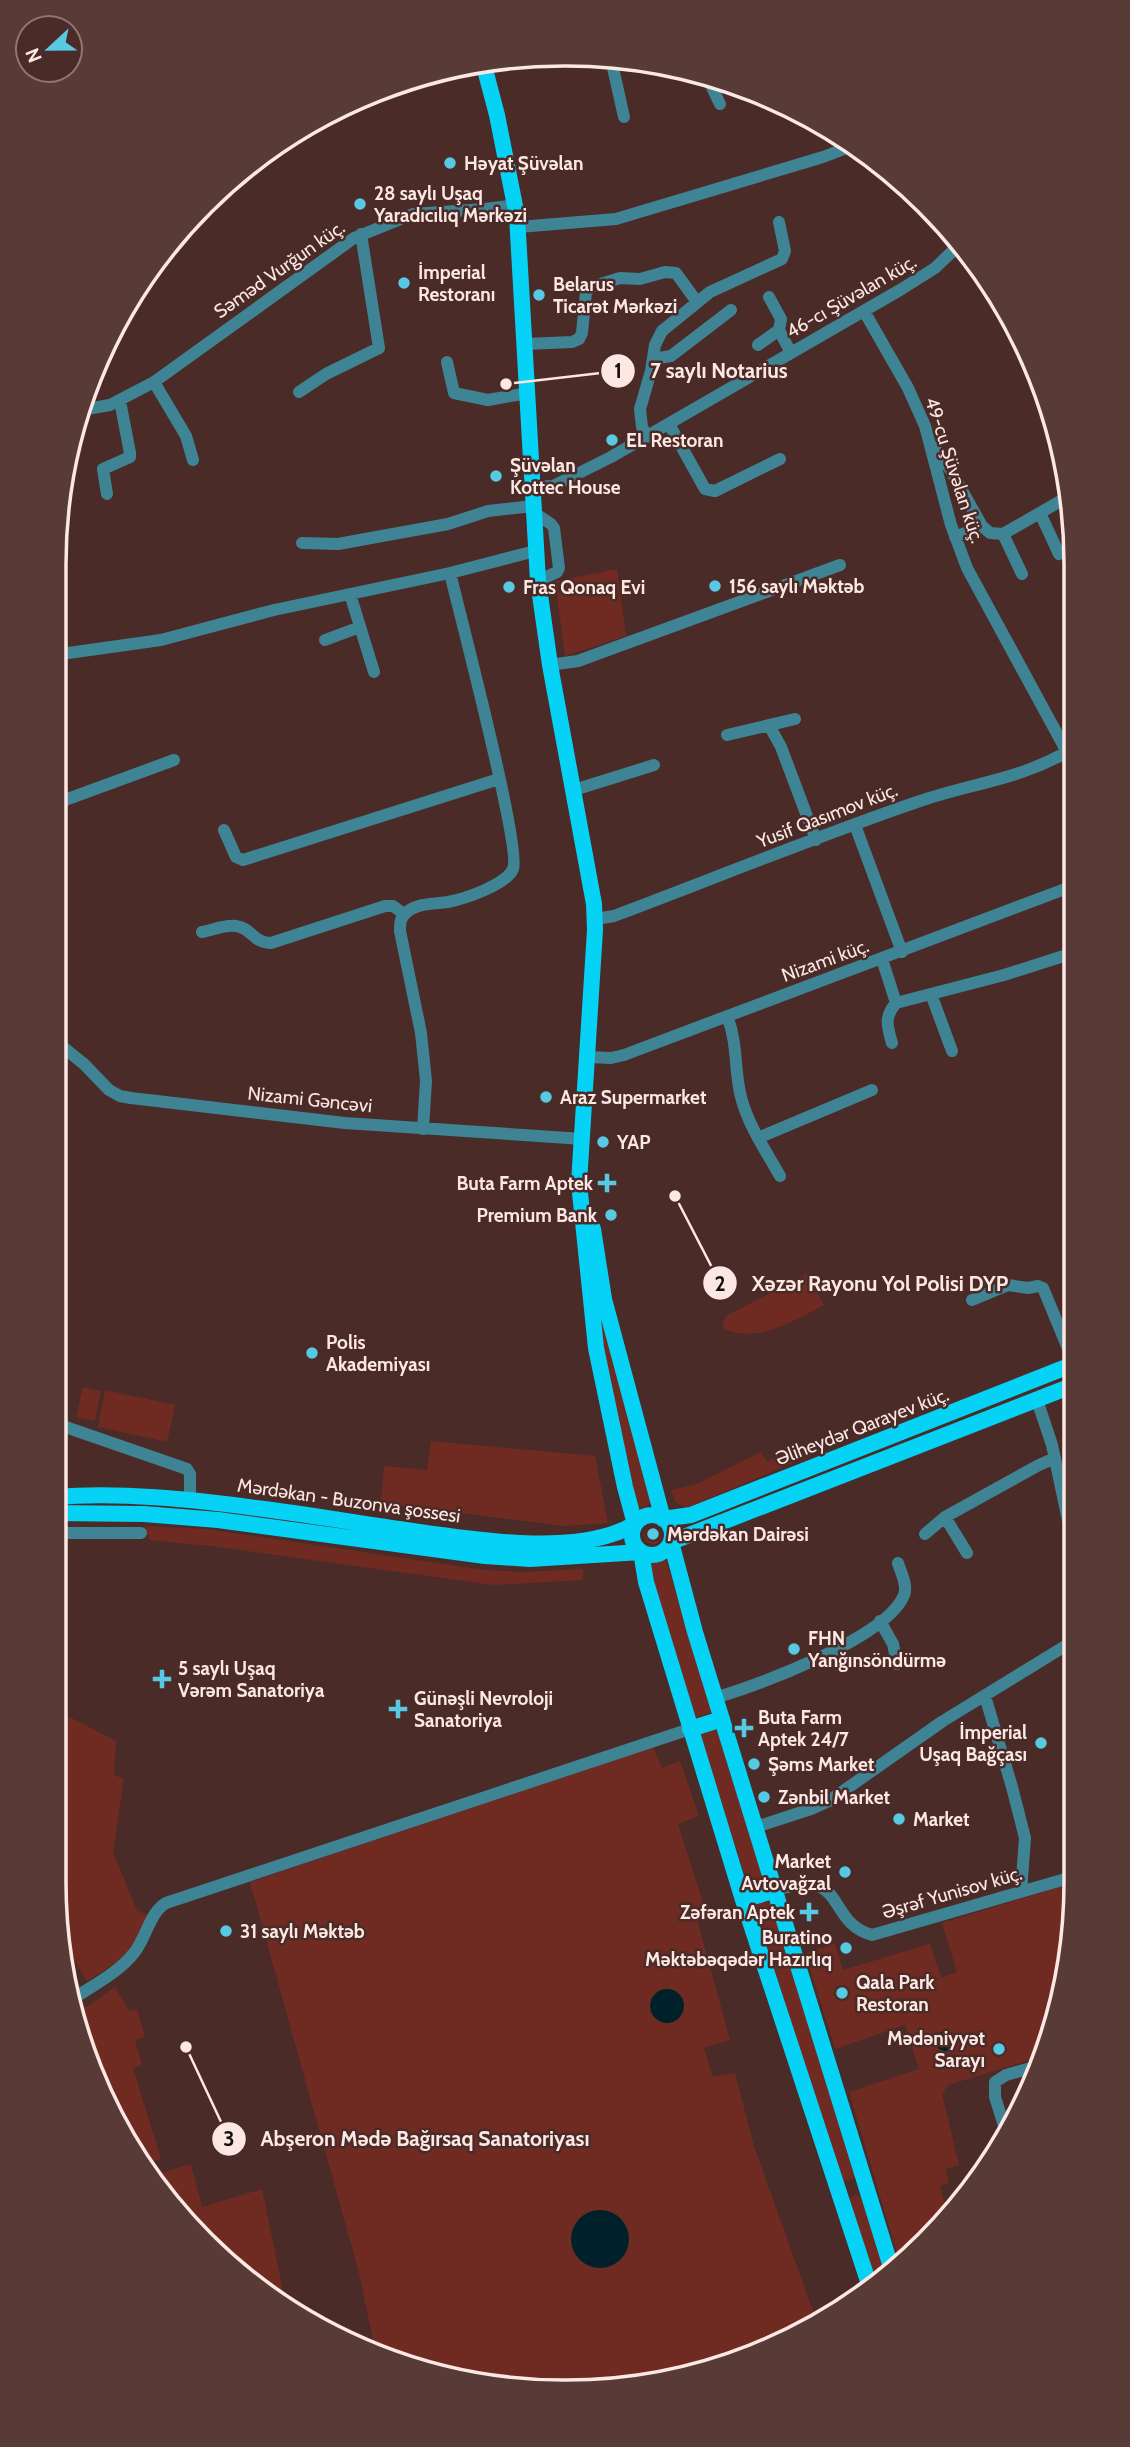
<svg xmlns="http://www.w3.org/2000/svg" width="1130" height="2447" viewBox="0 0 1130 2447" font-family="Cabin,sans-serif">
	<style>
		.green { fill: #6f2b22 }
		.water { fill: #002129 }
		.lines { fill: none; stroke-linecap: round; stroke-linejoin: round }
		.minor { stroke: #3e8495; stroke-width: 12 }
		.major { stroke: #05d2f5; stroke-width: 16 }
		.poi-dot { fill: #57c9e3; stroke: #4a2b27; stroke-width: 2.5 }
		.labels { text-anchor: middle; stroke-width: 5; stroke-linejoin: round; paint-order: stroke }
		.poi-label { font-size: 19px; font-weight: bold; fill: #fce7e3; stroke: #4a2b27; text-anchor: start }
		.street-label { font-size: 19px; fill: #fce7e3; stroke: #4a2b27 }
		.rim { fill: none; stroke: #fce7e3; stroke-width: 3.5 }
		.leader { fill: none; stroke: #fce7e3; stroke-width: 2.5 }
		.callout-dot { fill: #fce7e3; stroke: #4a2b27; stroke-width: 2.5 }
		.mark-label { font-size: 21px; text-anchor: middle; font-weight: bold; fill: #111 }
		.callout-label { font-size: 21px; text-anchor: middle; font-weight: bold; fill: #fce7e3; stroke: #4a2b27; stroke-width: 5; stroke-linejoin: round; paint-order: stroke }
	</style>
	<rect width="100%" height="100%" fill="#4a2b27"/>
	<path class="green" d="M617 569 626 636 565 656 555 581Z
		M807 1274 824 1305C795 1320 758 1344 725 1329L722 1323 726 1316Z
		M599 1319H602L651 1503 644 1508 637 1507 596 1322Z
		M83 1387 101 1391 95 1421 76 1417Z
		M105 1390 175 1405 167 1442 98 1427Z
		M812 1440 817 1453 686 1508 675 1502 671 1490 697 1484 761 1452 767 1462Z
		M431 1441 595 1456 608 1523 564 1526 381 1503 384 1466 427 1470Z
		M145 1526 206 1529 485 1570 522 1572 583 1569V1580L493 1585 211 1546 149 1540Z
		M644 1535a9 9 0 1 1 18 0a9 9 0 1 1-18 0Z
		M657 1560H666L713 1712 694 1718 649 1565Z
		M54 1709 116 1741 114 1775 124 1779 113 1852 137 1911 149 1915C129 1955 125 1958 87 1981L64 1944 60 1918 69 1913 54 1872Z
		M718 1729 764 1880 758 1886 748 1885 699 1734Z
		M653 1746 662 1768 680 1761 699 1816 678 1824 707 1915 697 1919 730 2040 704 2048 713 2077 735 2073 754 2146 818 2325 664 2383 565 2393 466 2383 375 2349 359 2273 250 1882Z
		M1076 1882 1066 1982 1043 2056 948 2085 942 2094 959 2165 946 2169 949 2183 940 2186 949 2219 899 2260 849 2092 919 2069 905 2025 835 2049 805 1953 835 1944 843 1970 930 1944 941 1978 957 1972 942 1923Z
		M762 1901 772 1903 856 2176 849 2181 841 2180 755 1907Z
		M115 1987 129 2011 137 2009 145 2037 135 2040 142 2065 133 2068 161 2159 142 2164 122 2137 81 2047 76 2014Z
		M191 2164 202 2207 262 2189 286 2305 181 2218 150 2176Z
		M854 2195 863 2196 885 2271 873 2281 848 2201Z"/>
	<path class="water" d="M650 2006a17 17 0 1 1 34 0a17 17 0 1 1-34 0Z
		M935 2041a10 10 0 1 1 20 0a10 10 0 1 1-20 0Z
		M571 2239a29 29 0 1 1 58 0a29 29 0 1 1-58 0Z"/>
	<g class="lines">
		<path class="minor" d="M611 59 624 117
			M707 77 720 104
			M295 139 360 100 403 83
			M519 227 616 219 823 157 852 146
			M769 297 781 319 779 330 791 353
			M864 311 908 388 925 426 951 525 967 568 1067 752
			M526 344 572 342 579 339 582 333 586 292 591 287 620 278 640 279 665 272 676 273 697 302
			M758 345 779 330
			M653 359 671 356 731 310
			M447 362 454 393 488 400 528 393
			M154 382 186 436 193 460
			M299 392 326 374 379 348 361 234
			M81 410 110 405 154 382 354 238 413 214 485 209 516 205
			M669 424 705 489 715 491 780 459
			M647 437 642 427 640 409 651 371 655 345 662 331 710 292 782 259 785 251 779 222
			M933 446 950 469 982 526 990 533 1003 534 1071 495
			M532 487 553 486 611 457 900 290 935 268 960 244
			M107 494 103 469 130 457V453L120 401
			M533 512 551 524 554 528 559 568 557 572 538 581
			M1040 513 1059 554
			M1003 534 1022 574
			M955 537 982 526
			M302 543 338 544 448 524 488 511 533 506
			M350 594 374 672
			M325 640 360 627
			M54 655 161 640 274 610 450 573 535 551
			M550 665 578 661 840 565
			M769 725 781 747 816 840
			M727 735 795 719
			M574 790 654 765
			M54 804 174 760
			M855 825 902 952
			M224 830 236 857 243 860 499 779
			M595 919 614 916C715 878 815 837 917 802 971 783 1021 780 1072 749
			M202 932C213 930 226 924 236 926 252 928 253 943 271 943L385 906H393L404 914
			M882 959 896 1003 1004 975 1073 953
			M931 994 952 1051
			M727 1016C738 1043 734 1070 741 1097 748 1125 766 1151 780 1176
			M54 1040 84 1064 109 1090 120 1096 131 1098 345 1123 583 1139
			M892 1043C887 1026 884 1017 896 1003
			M588 1057 611 1058 624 1055 1073 886
			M423 1129 426 1081 421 1033 400 931C400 923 400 917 407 912 417 903 435 904 448 902 464 899 506 885 513 869 522 850 459 611 450 573
			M758 1138 872 1090
			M972 1300 1008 1285 1028 1288 1038 1286 1043 1288 1074 1363
			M1037 1400 1052 1445 1075 1553
			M54 1423 187 1469 190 1474V1501
			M945 1517 967 1553
			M54 1533H141
			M925 1534 945 1517 1039 1465 1055 1458
			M54 1590H55
			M880 1621 893 1644 897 1664
			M985 1696 1012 1787 1025 1838 1021 1892
			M715 1698C758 1685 887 1638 904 1595 908 1585 901 1573 898 1563
			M756 1827 811 1809 829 1801 943 1721 1075 1640
			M776 1890C848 1866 825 1922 872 1935L1076 1876
			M74 1998C94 1985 119 1972 134 1953 146 1938 150 1912 166 1903L690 1729
			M1005 2129 995 2097V2082L1006 2075 1041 2065"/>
		<path class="major" d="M593 1229 604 1299 663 1519 691 1515 1074 1364
			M54 1497C121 1492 190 1499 256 1508 304 1514 351 1522 399 1529 464 1538 576 1559 635 1524L625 1487 596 1348 579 1183 595 930 594 904 550 665 538 581 517 216 497 115 483 62
			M54 1513 144 1514 218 1520 485 1556 530 1559 641 1552 646 1582 743 1900 869 2284
			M632 1535a20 20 0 1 1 40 0a20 20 0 1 1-40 0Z
			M690 1729 722 1719
			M743 1900 776 1890
			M891 2267 695 1632 671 1542 1074 1385"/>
	</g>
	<g class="poi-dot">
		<circle cx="450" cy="163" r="7"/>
		<circle cx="360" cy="204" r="7"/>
		<circle cx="404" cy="283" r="7"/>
		<circle cx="539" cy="295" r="7"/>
		<circle cx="612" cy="440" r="7"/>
		<circle cx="496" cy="476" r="7"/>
		<circle cx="715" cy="586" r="7"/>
		<circle cx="509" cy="587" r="7"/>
		<circle cx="546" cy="1097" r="7"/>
		<circle cx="603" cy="1142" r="7"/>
		<path d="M603.5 1172.5h7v7h7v7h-7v7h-7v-7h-7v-7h7z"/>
		<circle cx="611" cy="1215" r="7"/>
		<circle cx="312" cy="1353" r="7"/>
		<circle cx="653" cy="1534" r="7"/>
		<circle cx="794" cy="1649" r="7"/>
		<path d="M158.5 1668.5h7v7h7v7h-7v7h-7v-7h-7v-7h7z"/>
		<path d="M394.5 1698.5h7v7h7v7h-7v7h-7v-7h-7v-7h7z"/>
		<path d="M740.5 1717.5h7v7h7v7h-7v7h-7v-7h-7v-7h7z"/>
		<circle cx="1041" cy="1743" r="7"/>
		<circle cx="754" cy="1764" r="7"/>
		<circle cx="764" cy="1797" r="7"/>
		<circle cx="899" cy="1819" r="7"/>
		<circle cx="845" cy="1872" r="7"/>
		<path d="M805.5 1901.5h7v7h7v7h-7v7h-7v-7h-7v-7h7z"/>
		<circle cx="226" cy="1931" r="7"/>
		<circle cx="846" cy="1948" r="7"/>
		<circle cx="842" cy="1993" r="7"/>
		<circle cx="999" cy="2049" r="7"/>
	</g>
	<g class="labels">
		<g class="poi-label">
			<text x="464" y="170">Həyat Şüvəlan</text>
			<text x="374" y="200">28 saylı Uşaq<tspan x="374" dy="22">Yaradıcılıq Mərkəzi</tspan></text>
			<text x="418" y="279">İmperial<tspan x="418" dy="22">Restoranı</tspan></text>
			<text x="553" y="291">Belarus<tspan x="553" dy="22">Ticarət Mərkəzi</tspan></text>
			<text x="626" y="447">EL Restoran</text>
			<text x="510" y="472">Şüvəlan<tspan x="510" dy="22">Kottec House</tspan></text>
			<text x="729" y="593">156 saylı Məktəb</text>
			<text x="523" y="594">Fras Qonaq Evi</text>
			<text x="560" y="1104">Araz Supermarket</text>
			<text x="617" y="1149">YAP</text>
			<text x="593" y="1190" text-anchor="end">Buta Farm Aptek</text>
			<text x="597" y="1222" text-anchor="end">Premium Bank</text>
			<text x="326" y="1349">Polis<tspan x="326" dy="22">Akademiyası</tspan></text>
			<text x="667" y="1541">Mərdəkan Dairəsi</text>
			<text x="808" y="1645">FHN<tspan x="808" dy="22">Yanğınsöndürmə</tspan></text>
			<text x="178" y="1675">5 saylı Uşaq<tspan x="178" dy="22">Vərəm Sanatoriya</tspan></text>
			<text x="414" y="1705">Günəşli Nevroloji<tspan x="414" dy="22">Sanatoriya</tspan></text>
			<text x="758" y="1724">Buta Farm<tspan x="758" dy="22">Aptek 24/7</tspan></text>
			<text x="1027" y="1739" text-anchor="end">İmperial<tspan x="1027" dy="22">Uşaq Bağçası</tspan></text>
			<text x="768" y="1771">Şəms Market</text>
			<text x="778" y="1804">Zənbil Market</text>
			<text x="913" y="1826">Market</text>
			<text x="831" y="1868" text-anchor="end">Market<tspan x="831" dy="22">Avtovağzal</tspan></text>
			<text x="795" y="1919" text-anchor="end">Zəfəran Aptek</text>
			<text x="240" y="1938">31 saylı Məktəb</text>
			<text x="832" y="1944" text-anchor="end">Buratino<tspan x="832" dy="22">Məktəbəqədər Hazırlıq</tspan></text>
			<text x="856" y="1989">Qala Park<tspan x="856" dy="22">Restoran</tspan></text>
			<text x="985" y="2045" text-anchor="end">Mədəniyyət<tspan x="985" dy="22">Sarayı</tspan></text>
		</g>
		<g class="street-label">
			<text transform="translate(279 269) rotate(-35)" y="7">Səməd Vurğun küç.</text>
			<text transform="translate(851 296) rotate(-30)" y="7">46-cı Şüvəlan küç.</text>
			<text transform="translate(955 470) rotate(72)" y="7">49-cu Şüvəlan küç.</text>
			<text transform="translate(827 815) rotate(-21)" y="7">Yusif Qasımov küç.</text>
			<text transform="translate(825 960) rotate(-20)" y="7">Nizami küç.</text>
			<text transform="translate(310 1099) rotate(6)" y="7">Nizami Gəncəvi</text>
			<text transform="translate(862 1426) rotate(-21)" y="7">Əliheydər Qarayev küç.</text>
			<text transform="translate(349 1500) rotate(8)" y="7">Mərdəkan - Buzonva şossesi</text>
			<text transform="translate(952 1892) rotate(-16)" y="7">Əşrəf Yunisov küç.</text>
		</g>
	</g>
	<path d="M0 0H1130V2447H0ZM564 66H566A498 498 0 0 1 1064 564V1882A498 498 0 0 1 566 2380H564A498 498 0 0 1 66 1882V564A498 498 0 0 1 564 66Z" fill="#583a36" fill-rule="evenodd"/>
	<path class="rim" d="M564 66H566A498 498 0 0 1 1064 564V1882A498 498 0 0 1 566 2380H564A498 498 0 0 1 66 1882V564A498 498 0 0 1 564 66Z"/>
	<path class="leader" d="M506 384L618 371M675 1196L720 1283M186 2047L229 2139"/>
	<g class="callout-dot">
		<circle cx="506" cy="384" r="7"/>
		<circle cx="675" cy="1196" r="7"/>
		<circle cx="186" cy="2047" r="7"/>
		<circle cx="618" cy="371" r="18"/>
		<circle cx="720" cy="1283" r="18"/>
		<circle cx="229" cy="2139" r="18"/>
	</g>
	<g class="mark-label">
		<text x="618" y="378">1</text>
		<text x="720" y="1291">2</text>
		<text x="229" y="2146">3</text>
	</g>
	<g class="callout-label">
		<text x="719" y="378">7 saylı Notarius</text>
		<text x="880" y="1291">Xəzər Rayonu Yol Polisi DYP</text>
		<text x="425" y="2146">Abşeron Mədə Bağırsaq Sanatoriyası</text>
	</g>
	<g transform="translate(49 49) rotate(248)"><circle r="33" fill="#4a2b27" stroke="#917672" stroke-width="2"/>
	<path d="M0-5L12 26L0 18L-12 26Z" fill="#57c9e3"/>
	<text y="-10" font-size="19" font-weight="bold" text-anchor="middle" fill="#fce7e3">N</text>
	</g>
</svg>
